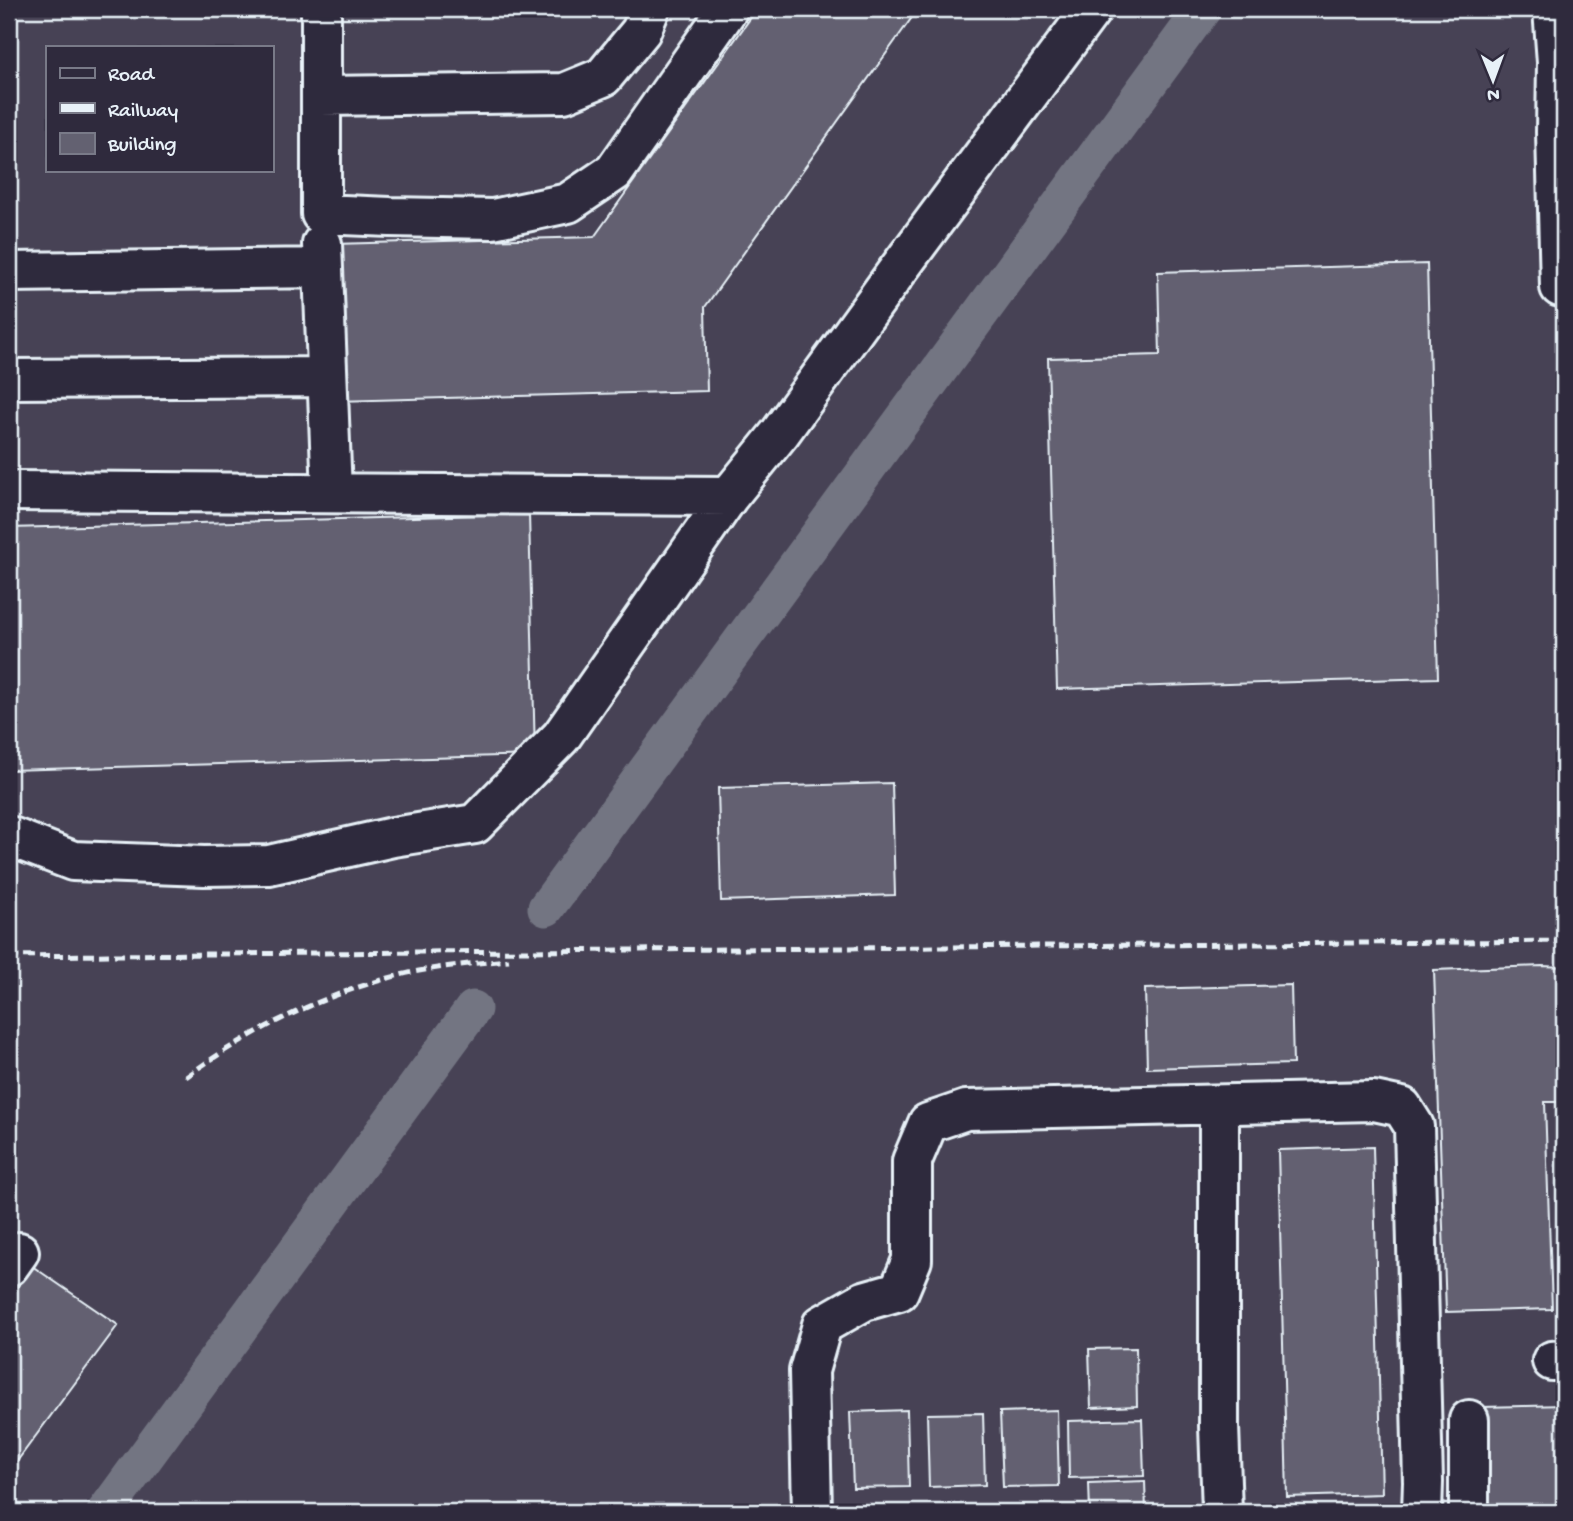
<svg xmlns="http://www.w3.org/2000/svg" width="1573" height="1521" viewBox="0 0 1573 1521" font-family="'Gochi Hand',sans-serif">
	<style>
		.built { fill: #464354; fill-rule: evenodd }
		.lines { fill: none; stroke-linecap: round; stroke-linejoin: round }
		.canal { stroke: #737482; stroke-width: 37 }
		.building { fill: #636171; stroke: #e8f1f8; stroke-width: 2 }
		.minor-casing { stroke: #e8f1f8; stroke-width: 44 }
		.minor { stroke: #2f2a3d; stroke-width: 38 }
		.rail { stroke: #e8f1f8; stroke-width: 5; stroke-dasharray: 10 5; stroke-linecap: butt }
	</style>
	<rect width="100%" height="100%" fill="#3a3648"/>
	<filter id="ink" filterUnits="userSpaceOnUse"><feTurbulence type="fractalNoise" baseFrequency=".0143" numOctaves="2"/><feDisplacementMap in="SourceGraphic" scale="14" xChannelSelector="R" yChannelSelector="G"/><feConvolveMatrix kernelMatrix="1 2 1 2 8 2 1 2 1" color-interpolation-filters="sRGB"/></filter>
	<g filter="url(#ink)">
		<path class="built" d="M9 9H1564V1512H9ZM47 47H271V170H47Z"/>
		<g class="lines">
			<path class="canal" d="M546 908 1203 9
				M105 1512 473 1009"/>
		</g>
		<path class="building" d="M757 9H918L705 307 707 391 337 401 333 244 594 237Z
			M1427 264 1438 678 1057 689 1048 358 1160 355 1158 272Z
			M529 514 535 755 9 770V528Z
			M892 783 895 895 721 901 718 788Z
			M1542 966 1564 967V1102H1545L1552 1309 1446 1312 1434 970Z
			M1291 985 1293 1064 1147 1068 1145 989Z
			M1373 1147 1382 1494 1287 1497 1278 1150Z
			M32 1266 118 1325 9 1472V1298Z
			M1136 1348 1137 1406 1091 1408 1089 1349Z
			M1564 1405V1512H1485L1482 1407Z
			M907 1410 909 1487 853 1488 850 1412Z
			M1057 1410 1059 1486 1003 1487 1000 1412Z
			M983 1413 985 1485 929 1487 927 1414Z
			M1142 1419 1144 1476 1069 1478 1068 1421Z
			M1145 1481 1146 1512H1090L1089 1483Z"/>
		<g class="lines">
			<defs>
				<path id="minor" d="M321 9V214L390 217 493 219 568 203 614 172 728 9
					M1553 9 1557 62 1556 132 1560 287
					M321 96 564 93 603 77 641 31 650 9
					M322 244 332 493
					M9 272 323 268
					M9 379 327 377
					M9 491 729 496
					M9 836 73 861 204 866 269 865 393 837 475 824 561 737 729 496 780 433 898 270 1092 9
					M1219 1105V1426L1222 1512
					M9 1266 19 1252
					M1552 1361 1564 1360
					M1469 1420V1512
					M812 1512 809 1371 822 1325 864 1301 899 1291 912 1260V1161L928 1123 966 1110 1374 1101 1402 1107 1414 1126 1423 1482 1422 1512"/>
			</defs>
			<use href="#minor" class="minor-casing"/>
			<use href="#minor" class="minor"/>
			<path class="rail" d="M9 956 1564 941
				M186 1077C253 1028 332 990 413 972 445 966 477 963 509 960"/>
		</g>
	</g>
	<rect width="1573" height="1521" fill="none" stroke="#2f2a3d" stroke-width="35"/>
	<rect x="18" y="18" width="1538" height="1486" fill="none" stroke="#e8f1f8" stroke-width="2.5" filter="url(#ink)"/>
	<rect x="46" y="46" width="228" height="126" fill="#2f2a3d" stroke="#797a88" stroke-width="2"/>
	<rect x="60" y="68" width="35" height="10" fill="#2f2a3d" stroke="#797a88" stroke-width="2"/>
	<text x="108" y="80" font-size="21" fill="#e8f1f8">Road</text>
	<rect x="60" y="103" width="35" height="10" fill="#e8f1f8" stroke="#797a88" stroke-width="2"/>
	<text x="108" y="116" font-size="21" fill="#e8f1f8">Railway</text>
	<rect x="60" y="133" width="35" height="21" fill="#636171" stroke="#797a88" stroke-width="2"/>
	<text x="108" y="150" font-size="21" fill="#e8f1f8">Building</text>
	<g transform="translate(1493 80) rotate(179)" stroke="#2f2a3d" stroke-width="5" paint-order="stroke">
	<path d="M0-5L12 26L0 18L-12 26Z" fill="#e8f1f8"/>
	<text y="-10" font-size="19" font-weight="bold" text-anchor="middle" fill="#e8f1f8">N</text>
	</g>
</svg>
